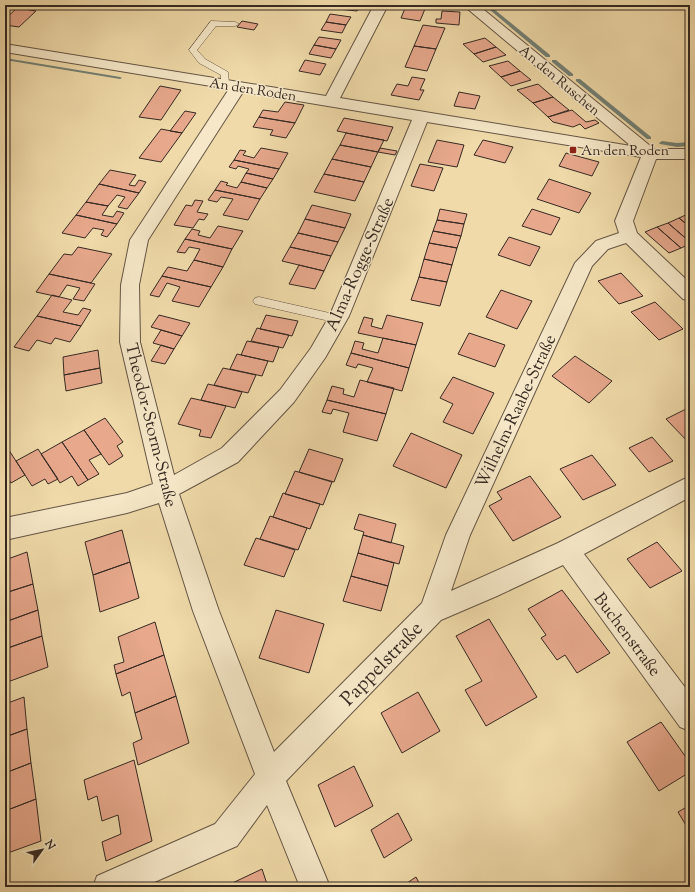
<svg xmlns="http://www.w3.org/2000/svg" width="695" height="892" viewBox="0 0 695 892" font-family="'Sorts Mill Goudy',serif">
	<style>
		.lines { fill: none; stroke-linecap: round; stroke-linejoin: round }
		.stream { fill: #728075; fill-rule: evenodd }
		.building { fill: #e7a88c; stroke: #352922 }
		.lane-casing { stroke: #645544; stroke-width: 1 }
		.street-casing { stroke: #645544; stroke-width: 2 }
		.lane { fill: #f5e7c7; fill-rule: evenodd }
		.street { fill: #f5e7c7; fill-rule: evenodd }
		.poi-dot { fill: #8f2418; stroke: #f5e7c7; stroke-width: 1.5 }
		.labels { text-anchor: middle; stroke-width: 3; stroke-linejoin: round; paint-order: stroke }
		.far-street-label { font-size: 14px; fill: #352922; stroke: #f5e7c7 }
		.far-poi-label { font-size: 14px; fill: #352922; stroke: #f5e7c7; text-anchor: start }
		.street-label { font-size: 17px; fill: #352922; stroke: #f5e7c7 }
		.near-street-label { font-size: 20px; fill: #352922; stroke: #f5e7c7 }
	</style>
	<rect width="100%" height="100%" fill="#f0daa9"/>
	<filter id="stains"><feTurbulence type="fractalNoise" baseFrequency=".005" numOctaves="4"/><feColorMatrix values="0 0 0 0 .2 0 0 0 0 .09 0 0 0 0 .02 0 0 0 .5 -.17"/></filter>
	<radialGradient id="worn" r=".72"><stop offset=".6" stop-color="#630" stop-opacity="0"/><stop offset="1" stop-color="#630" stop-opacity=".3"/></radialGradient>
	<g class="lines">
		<path class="stream" d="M484 5H489L550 55V57H546Z
			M5 58 120 77 122 78 120 79 5 60Z
			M552 60H556L573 74V76H569L552 62Z
			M576 79H580L651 137V139H647L576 81Z
			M662 141 677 143 690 142V146L677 147 660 144 659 143Z"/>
	</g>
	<path class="building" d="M340 5H361L357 11 338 9Z
		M406 6 425 9 420 21 401 18Z
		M17 8 36 11 19 27 5 25V19Z
		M442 11 460 12 459 25 436 23V19H441Z
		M330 14 351 17 346 25 326 22Z
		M242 21 258 24 254 30 237 27Z
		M326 22 346 25 342 33 321 30Z
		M423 25 445 28 436 49 414 46Z
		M319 37 341 40 336 49 314 45Z
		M485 38 496 47 474 54 463 44Z
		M314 45 336 49 331 58 309 54Z
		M414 46 436 49 427 71 405 67Z
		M496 47 506 55 483 62 474 54Z
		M305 60 326 64 320 75 299 71Z
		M508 61 520 71 501 77 489 66Z
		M520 71 531 80 511 86 501 77Z
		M412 77 425 79 420 90H424L419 100 391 95 397 84 408 86Z
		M538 84 553 97 533 103 517 90Z
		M160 86 181 90 161 120 139 117Z
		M459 92 480 96 475 109 454 106Z
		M553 97 569 110 548 117 533 103Z
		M285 102 304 105 295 123 259 117 263 110 278 112Z
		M572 110 586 122 595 120 599 123 585 129 580 124 573 127 553 122 548 117Z
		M185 111 196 113 182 133 170 131Z
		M259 117 295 123 286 138 270 135 273 130 253 127Z
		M344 118 393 127 387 141 337 131Z
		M161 129 182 133 161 162 139 158Z
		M346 133 384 140 378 152 340 145Z
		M437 140 464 145 457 167 428 162Z
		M483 140 513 147 505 163 474 155Z
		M340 145 378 152 371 167 332 159Z
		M261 148 288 153 279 169 234 160 240 150 246 151 243 155 254 158Z
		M380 148 397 151 395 155 378 152Z
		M566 153 599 162 592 176 559 166Z
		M332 159 371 167 364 182 324 174Z
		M234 160 279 169 273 179 246 173 249 169 238 166 236 169 229 167Z
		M420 164 443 168 434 191 411 186Z
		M110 170 136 175 129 185 135 186 139 180 146 182 139 193 99 184Z
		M246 173 273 179 267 188 241 182Z
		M324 174 364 182 355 201 314 192Z
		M549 179 591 193 579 213 537 199Z
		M221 181 228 183 226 185 237 188 241 182 267 188 260 199 215 190Z
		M99 184 139 193 127 209 118 207 125 197 117 195 108 206 86 202Z
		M215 190 260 199 248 220 223 215 233 199 221 197 217 202 208 200Z
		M195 200 203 201 197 212 208 214 204 220 199 219 193 228 174 225 186 205 192 206Z
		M86 202 108 206 102 215 113 217 117 211 124 213 117 224 76 215Z
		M312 205 351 214 345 228 305 219Z
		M440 209 467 214 464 224 437 220Z
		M532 209 560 218 551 235 522 226Z
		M690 213V227L679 218Z
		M76 215 117 224 107 237 101 235 104 230 93 228 85 238 62 233Z
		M679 218 690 227V242L668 223Z
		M305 219 345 228 338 242 298 233Z
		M437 220 464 224 461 236 433 231Z
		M668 223 690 242V244L681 248 657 227Z
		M218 226 243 231 232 249 185 239 192 229 200 231 198 235 210 238Z
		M657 227 681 248 669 253 645 232Z
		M433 231 461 236 457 248 429 243Z
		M298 233 338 242 331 256 290 247Z
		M509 237 540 247 530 266 498 255Z
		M185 239 232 249 223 267 194 260 200 249 189 247 185 253 177 252Z
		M429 243 457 248 452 265 424 259Z
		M78 247 112 254 91 283 49 274 64 254 72 255Z
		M290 247 331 256 324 271 282 261Z
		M424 259 452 265 447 282 419 277Z
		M194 260 223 267 211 287 162 276 168 267 187 271Z
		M299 265 324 271 315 289 289 284Z
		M621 273 643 296 619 304 598 281Z
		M49 274 91 283 95 284 84 301 73 299 80 288 67 285 59 297 36 292Z
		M162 276 211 287 199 307 172 301 180 287 167 283 159 297 150 295Z
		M419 277 447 282 440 306 411 300Z
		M501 290 532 301 517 329 486 317Z
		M52 295 72 300 63 312 78 315 83 308 91 310 81 326 37 316Z
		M655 302 683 329 659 340 631 312Z
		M159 315 190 323 182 336 151 327Z
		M266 315 298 321 292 336 260 329Z
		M387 315 423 323 416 345 358 333 364 317 373 319 371 326 382 329Z
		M37 316 81 326 70 342 55 338 51 344 37 340 29 351 14 347Z
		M257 328 289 335 283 348 251 341Z
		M161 330 182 336 174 349 153 343Z
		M469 333 505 345 495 367 458 354Z
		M383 338 416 345 409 368 351 353 355 341 364 343 362 349 378 353Z
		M247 341 279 347 273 362 241 355Z
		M161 345 174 349 165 364 151 361Z
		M98 350 100 368 64 375 63 357Z
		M351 353 409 368 402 391 367 382 373 368 358 364 356 368 346 365Z
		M237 354 268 361 262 376 230 369Z
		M575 356 612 381 589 403 552 376Z
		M100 368 102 383 66 391 64 375Z
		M223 368 256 375 248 393 214 385Z
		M453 377 494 393 473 434 443 422 453 404 440 398Z
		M360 380 394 388 386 414 327 400 332 386 344 389 343 394 354 397Z
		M208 384 242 392 235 408 201 400Z
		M191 398 226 406 211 438 199 436 201 430 178 424Z
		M327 400 386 414 377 441 343 432 349 413 333 409 331 414 322 412Z
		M690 407V444L666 419Z
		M105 418 123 442 117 446 123 456 109 465 84 430Z
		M84 430 101 454 89 460 99 474 88 480 62 442Z
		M411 433 462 455 446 488 393 466Z
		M652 437 673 461 649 472 629 448Z
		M62 442 88 480 78 486 72 476 60 483 41 454Z
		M5 444 25 475 11 483 6 475 5 476Z
		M38 449 58 479 48 484 45 479 32 486 16 461Z
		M309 449 343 459 334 482 299 472Z
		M592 455 616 485 583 500 560 469Z
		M295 471 332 482 323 505 285 494Z
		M530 476 561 517 513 541 489 506 502 499 497 492Z
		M283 493 320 504 310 529 273 517Z
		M359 514 396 524 391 543 363 535 364 532 354 529Z
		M270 516 307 528 298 550 260 539Z
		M122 530 130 562 93 575 85 542Z
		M363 535 404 546 399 564 358 553Z
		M256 538 295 550 284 577 244 565Z
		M657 542 682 571 650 588 627 559Z
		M27 552 33 584 5 593V560Z
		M358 553 394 563 388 586 351 576Z
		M130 562 139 598 100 612 93 575Z
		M351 576 388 586 381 611 343 601Z
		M33 584 38 610 5 622V593Z
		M562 590 610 653 577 673 565 655 557 660 541 638 546 635 528 609Z
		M38 610 42 636 5 649V622Z
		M276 610 324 624 309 673 259 658Z
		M489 619 537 697 486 726 465 690 482 681 456 636Z
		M155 622 164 655 116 674 114 665 124 662 118 637Z
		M42 636 48 667 5 683V649Z
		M164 655 176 696 135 713 130 692 122 696 116 674Z
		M418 692 440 731 402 753 381 713Z
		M176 696 189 743 138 765 133 743 142 739 135 713Z
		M24 697 27 729 5 737V704Z
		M661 722 690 763V772L659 791 627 742Z
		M27 729 31 763 5 773V737Z
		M134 760 152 841 106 861 102 842 121 834 118 815 102 821 97 796 88 800 84 780Z
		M31 763 36 799 5 811V773Z
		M354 766 373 806 335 827 318 785Z
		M36 799 41 841 5 854V811Z
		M690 805V832L678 812Z
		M398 813 412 840 384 858 371 830Z
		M262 869 268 887H224Z
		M416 877 421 887H401Z"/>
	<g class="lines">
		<defs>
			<path id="lane" d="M211 21 235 22 239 24 235 26H216L197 50 205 59 228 72 229 84 225 87 221 84V75L199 63 189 50Z
				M259 297 338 315 342 316 344 319 342 322 338 323 255 304 253 301 255 298Z"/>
			<path id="street" d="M374 5H388L340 98 631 146 463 5H478L654 149H690V159H656L633 221 637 233 690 283V301L683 299 626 243 608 249 592 266 470 535 451 591 558 543 690 476V497L584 554 690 694V731L680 727 563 565 497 596 441 620 286 781 330 887H300L267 805 237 846 143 887H93L97 876 215 824 255 774 193 611 159 503 127 513 5 540V518L127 493 153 484 120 342 121 285 130 240 229 89 5 52V44L326 96ZM243 92 412 120 330 315 311 348 280 390 222 448 174 475 140 342 139 285 148 240ZM427 122 641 157 615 221 619 233 596 241 575 263 446 535 422 603 274 752 219 611 179 494 238 462 294 402 325 358 349 316Z"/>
		</defs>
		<use href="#lane" class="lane-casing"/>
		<use href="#street" class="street-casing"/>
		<use href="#lane" class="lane"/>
		<use href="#street" class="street"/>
	</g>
	<rect class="poi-dot" x="569" y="146" width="8" height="8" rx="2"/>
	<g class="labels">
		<g class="far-street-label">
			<text transform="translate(560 80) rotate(40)" y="5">An den Ruschen</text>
			<text transform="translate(253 89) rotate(9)" y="5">An den Roden</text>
		</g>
		<g class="far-poi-label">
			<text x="581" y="155">An den Roden</text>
		</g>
		<g class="street-label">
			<text transform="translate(359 264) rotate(-66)" y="6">Alma-Rogge-Straße</text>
			<text transform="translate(515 411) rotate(-65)" y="6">Wilhelm-Raabe-Straße</text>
			<text transform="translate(152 425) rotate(76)" y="6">Theodor-Storm-Straße</text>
			<text transform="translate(628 634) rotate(53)" y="6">Buchenstraße</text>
		</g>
		<g class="near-street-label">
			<text transform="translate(381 663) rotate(-46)" y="7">Pappelstraße</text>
		</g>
	</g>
	<rect width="695" height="892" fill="none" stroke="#f0daa9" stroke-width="20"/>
	<rect x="6" y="6" width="683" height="880" fill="none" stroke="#352922" stroke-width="2"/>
	<rect x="10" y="10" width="675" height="872" fill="none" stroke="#352922"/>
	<g transform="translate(42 850) rotate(57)" stroke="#f5e7c7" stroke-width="3" paint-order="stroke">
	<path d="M0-3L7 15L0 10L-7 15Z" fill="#352922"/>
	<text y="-6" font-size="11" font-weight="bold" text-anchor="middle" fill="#352922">N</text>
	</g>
	<rect width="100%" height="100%" filter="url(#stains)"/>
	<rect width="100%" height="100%" fill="url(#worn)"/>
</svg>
